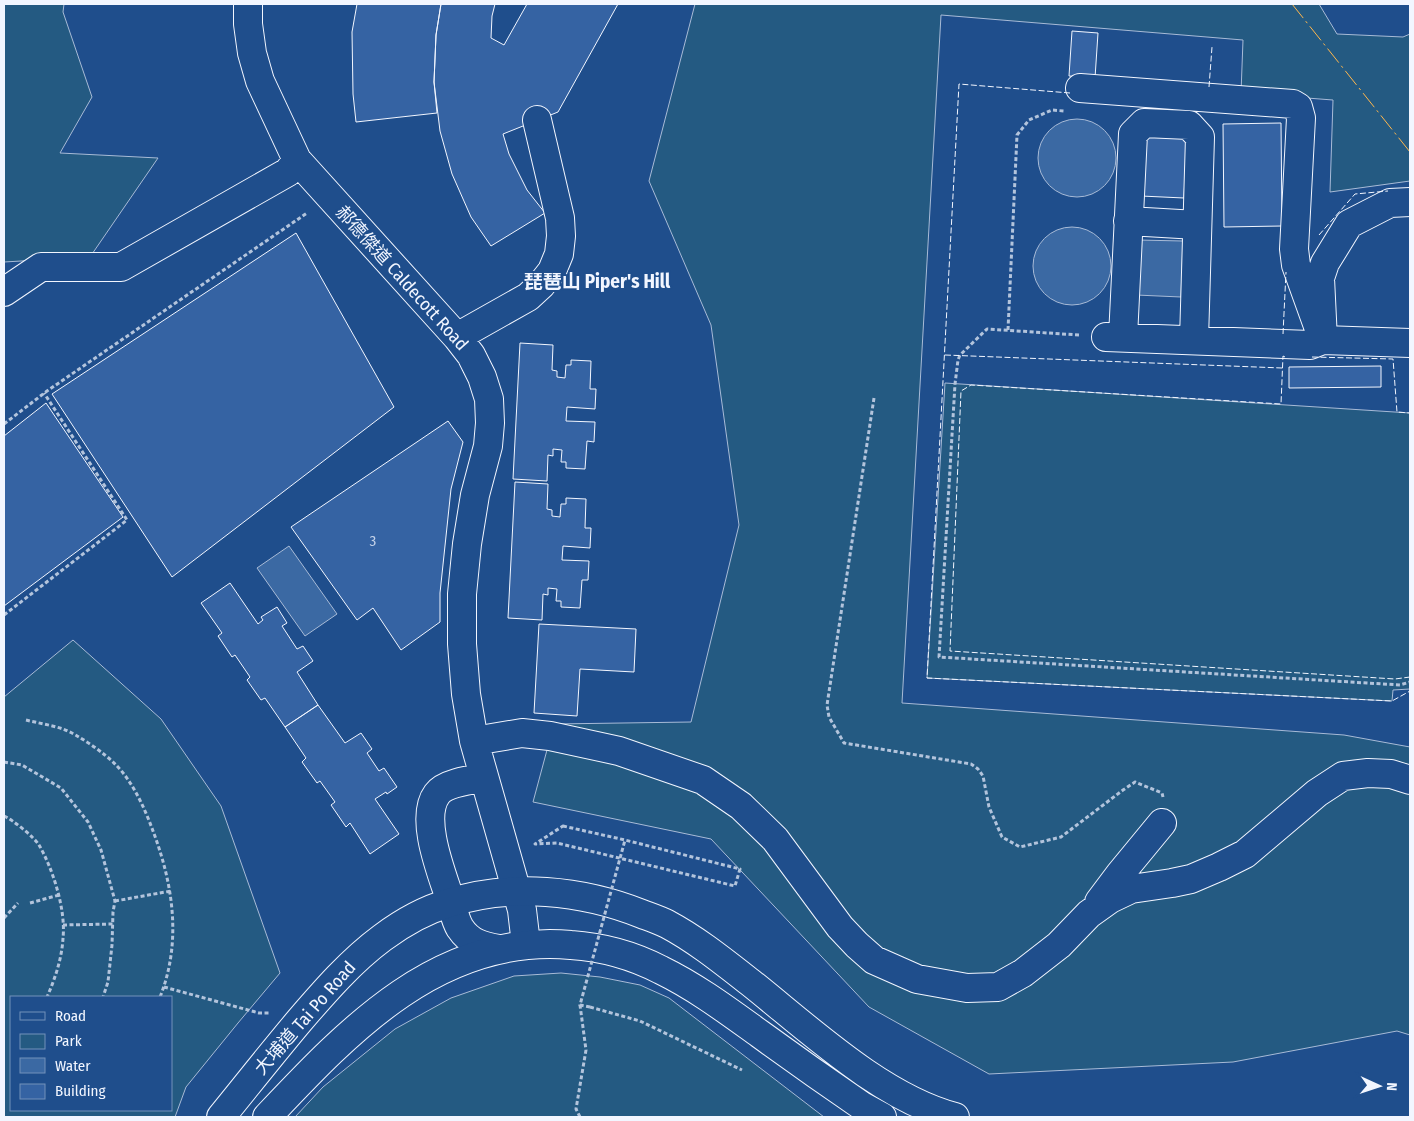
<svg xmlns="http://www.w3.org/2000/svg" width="1414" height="1121" viewBox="0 0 1414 1121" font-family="'Fira Sans Condensed','Noto Sans TC',sans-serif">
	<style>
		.green { fill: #245a82; stroke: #a8bbd7; fill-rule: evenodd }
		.water { fill: #3b69a3; stroke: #a8bbd7 }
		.building { fill: #3563a3; stroke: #f2f6ff }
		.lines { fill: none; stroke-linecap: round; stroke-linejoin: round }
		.minor-casing { stroke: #f2f6ff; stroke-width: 30 }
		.major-casing { stroke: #f2f6ff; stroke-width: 30 }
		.path { stroke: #b3c4dc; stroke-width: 3; stroke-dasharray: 4 2.5; stroke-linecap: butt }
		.minor { stroke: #1f4e8c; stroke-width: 28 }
		.major { stroke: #1f4e8c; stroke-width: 28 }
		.path-bridge { stroke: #b3c4dc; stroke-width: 3; stroke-dasharray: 4 2.5; stroke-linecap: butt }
		.fence { stroke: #f2f6ff; stroke-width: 1; stroke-dasharray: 6 2.5; stroke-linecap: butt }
		.power { stroke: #ffb74d; stroke-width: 1; stroke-dasharray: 18 4 2.5 4; stroke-linecap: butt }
		.labels { text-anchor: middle; stroke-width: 4; stroke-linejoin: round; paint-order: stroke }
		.number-label { font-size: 15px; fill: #c3d1e8 }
		.street-label { font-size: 18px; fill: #f2f6ff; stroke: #1f4e8c }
		.neighbourhood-label { font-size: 19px; font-weight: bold; fill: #f2f6ff; stroke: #1f4e8c }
	</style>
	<rect width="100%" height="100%" fill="#1f4e8c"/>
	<path class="green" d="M4 4H64L63 12 92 97 60 153 158 158 90 257 4 262Z
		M695 4H1319L1337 34 1403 37 1410 34V181L1330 192 1333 100 1241 93 1243 40 941 15 902 703 1344 735 1410 747V1035L1397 1031 1233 1062 989 1074 869 1007 711 839 533 802 554 724 691 722 739 525 711 325 649 181Z
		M945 383 1410 413V689L1393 690 1392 701 927 678Z
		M73 640 161 719 221 806 280 973 238 1023 186 1087 175 1117H4V697ZM171 997V1110H11V997Z
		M561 973 600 977 640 985 669 998 824 1117H295L323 1087 395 1029 451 998 514 976Z"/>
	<path class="water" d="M1038 158a39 39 0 1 1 78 0a39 39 0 1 1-78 0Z
		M1033 266a39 39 0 1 1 78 0a39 39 0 1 1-78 0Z
		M1138 240 1183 241 1181 297 1136 295Z
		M289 546 337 614 305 636 257 568Z"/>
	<path class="building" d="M357 4H441L436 35 434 82 437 113 356 122 353 94 352 32Z
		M441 4H495L492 16 491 38 504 45 527 4H618L558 112 503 134 509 154 527 190 545 213 491 246 471 217 452 174 440 131 434 82 436 35Z
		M1072 31 1098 33 1095 78 1069 76Z
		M1281 123 1282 226 1224 227 1223 124Z
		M1143 129 1187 131 1184 198 1141 196Z
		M296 233 394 407 172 577 52 394Z
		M520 343 553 345 552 370 557 371V377L565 378 566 365H571V360L591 361 590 389H596L595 409 567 407 566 421 595 422 594 442 587 441 585 469 566 468V462H561L562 450 553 449V456L548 455 547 481 513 479Z
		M1381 366V387L1289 388V367Z
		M46 403 123 517 4 606V436Z
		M448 421 463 442 451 489 440 593V622L401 650 373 608 357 620 291 527Z
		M515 482 548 484 547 509 552 510V516L560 517 561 504H566V498L586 499 585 528H591L590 548 563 546 562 560 589 561 588 580H582L580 608 561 607V601H556L557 589 548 588V595L543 594 542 620 508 618Z
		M230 583 258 624 263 620 261 617 277 607 287 623 282 626 297 649 303 646 313 661 297 672 318 705 285 727 265 698 261 700 247 680 250 677 235 655 232 657 218 636 222 633 201 603Z
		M539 624 636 629 634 672 580 669 577 716 534 713Z
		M318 705 345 743 361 733 372 749 367 753 379 771 384 768 397 787 387 794 386 792 375 799 399 834 370 854 350 823 346 827 331 805 335 802 320 781 317 783 302 762 306 758 285 727Z"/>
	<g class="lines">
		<defs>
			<path id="minor" d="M248 4V24L252 53 260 81 297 160 457 337 471 355 482 377 489 399 490 423 488 446 475 495 467 544 462 594V644L466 694 474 741 522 910 526 944
				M1080 88 1293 104 1298 107 1301 118 1294 249 1296 265 1323 340 1410 343
				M1128 221 1197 225
				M4 292 41 267H121L288 172 297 160
				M457 337 528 297 541 285 552 271 559 254 561 236 560 218 537 120
				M1106 337 1310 345 1323 340 1320 278 1325 263 1349 224 1390 203 1410 202
				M1123 337 1133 134 1144 123 1189 125 1200 137 1194 340
				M474 741 522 733 550 736 619 751 703 780 741 806 775 839 840 927 857 945 874 960 917 979 967 988 998 987 1023 973 1059 945 1089 914 1110 899 1131 889 1172 883 1191 879 1219 867 1245 854 1317 793 1343 776 1368 773 1391 774 1410 780
				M483 778C470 780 445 783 437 794 419 818 442 874 450 899 453 908 455 920 460 928 470 943 482 946 499 949
				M1099 902 1120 874 1162 823"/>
			<path id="major" d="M221 1117C247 1085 273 1052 300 1020 325 991 351 961 382 938 402 923 425 910 449 903 511 883 582 890 642 914 650 917 659 920 667 924 697 940 724 962 751 983 810 1030 882 1098 955 1117
				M267 1117C349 1030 440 933 571 945 602 947 634 956 661 970 696 987 728 1011 760 1034 793 1058 827 1082 862 1106L882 1117"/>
		</defs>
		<use href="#minor" class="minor-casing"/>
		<use href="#major" class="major-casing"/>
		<path class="path" d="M1008 330 1017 135 1029 120 1052 110 1064 111
			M1079 335 987 329 960 355 958 360 955 384 939 657 1400 685 1410 682
			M874 398 827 705 829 717 844 743 971 764 978 769 983 776 989 807 1002 837 1020 847 1061 837 1123 790 1135 782 1162 793 1163 797
			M4 424 47 391 307 213
			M4 615 127 520 44 393
			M26 720C38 723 51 725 63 729 77 734 106 754 116 765 133 782 145 809 153 831 173 884 182 942 160 997
			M4 762 22 765 61 788 88 822 101 850 115 901 113 912 112 945 108 982 103 997
			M4 816C13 820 34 837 39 845 53 869 66 910 63 938 62 958 55 979 47 997
			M563 826 625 840 740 869 735 886 557 843 535 844Z
			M115 901 171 891
			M30 903 59 895
			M4 918 18 903
			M63 925 113 924
			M164 987 259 1013H270
			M590 1007 640 1021 742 1070
			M580 1117 576 1109 586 1050 580 1005"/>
		<use href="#minor" class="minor"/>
		<use href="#major" class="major"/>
		<path class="path-bridge" d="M590 1007 580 1005 625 840"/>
		<path class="fence" d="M1209 87 1212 47
			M1070 93 959 84 927 678 1392 701 1410 691
			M1319 235 1355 194 1388 191
			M1283 334 1286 272
			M945 355 1282 368
			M1285 357 1283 356 1281 404 971 385 961 391 950 651 1395 679 1410 677
			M1312 357 1393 359 1397 412 1410 413"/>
		<path class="power" d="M1292 4 1410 152"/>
	</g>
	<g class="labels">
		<g class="number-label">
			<text x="373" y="546">3</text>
		</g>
		<g class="street-label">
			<text transform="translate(402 278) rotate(48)" y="6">郝德傑道 Caldecott Road</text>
			<text transform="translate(305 1018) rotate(-49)" y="6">大埔道 Tai Po Road</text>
		</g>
		<g class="neighbourhood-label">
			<text x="597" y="288">琵琶山 Piper's Hill</text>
		</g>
	</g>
	<rect width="1414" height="1121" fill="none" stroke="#f2f6ff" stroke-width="10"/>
	<rect x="10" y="996" width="162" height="115" fill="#1f4e8c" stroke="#7391ba"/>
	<rect x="20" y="1012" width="25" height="8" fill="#1f4e8c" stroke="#7391ba"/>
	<text x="55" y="1021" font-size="15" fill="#f2f6ff">Road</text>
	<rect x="20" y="1034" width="25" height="15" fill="#245a82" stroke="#7391ba"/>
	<text x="55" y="1046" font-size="15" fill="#f2f6ff">Park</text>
	<rect x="20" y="1058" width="25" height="15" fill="#3b69a3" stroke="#7391ba"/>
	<text x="55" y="1071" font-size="15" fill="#f2f6ff">Water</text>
	<rect x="20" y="1084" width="25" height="15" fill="#3563a3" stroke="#7391ba"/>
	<text x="55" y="1096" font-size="15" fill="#f2f6ff">Building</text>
	<g transform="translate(1379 1086) rotate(93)" stroke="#1f4e8c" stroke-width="4" paint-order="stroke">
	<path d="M0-4L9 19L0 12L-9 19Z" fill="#f2f6ff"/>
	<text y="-8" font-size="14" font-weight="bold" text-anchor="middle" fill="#f2f6ff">N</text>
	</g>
</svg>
